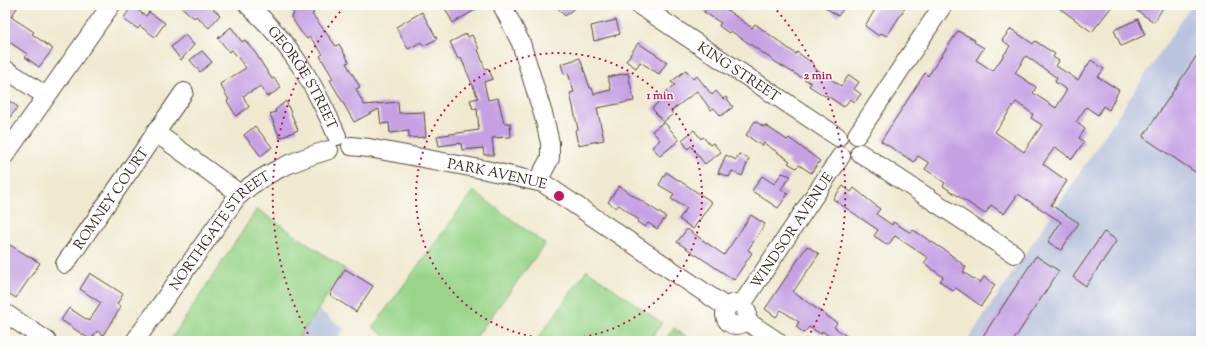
<svg xmlns="http://www.w3.org/2000/svg" width="1206" height="346" viewBox="0 0 1206 346" font-family="'Sorts Mill Goudy',serif">
	<style>
		.industrial { fill: #bac4de }
		.green { fill: #98d58a; stroke: #6a8054 }
		.building { fill: #c5a1e4; fill-rule: evenodd }
		.lines { fill: none; stroke-linecap: round; stroke-linejoin: round }
		.minor-casing { stroke: #564739; stroke-width: 20 }
		.minor { stroke: #fff; stroke-width: 18 }
		.ring { fill: none; stroke: #c2185b; stroke-width: 2; stroke-dasharray: 2 4 }
		.labels { text-anchor: middle; stroke-width: 3; stroke-linejoin: round; paint-order: stroke }
		.street-label { font-size: 14px; fill: #3b2a1e; stroke: #fdfcf7 }
		.centre { fill: #c2185b; stroke: #fdfcf7; stroke-width: 2 }
		.ring-label { font-size: 12px; text-anchor: middle; font-weight: bold; fill: #c2185b; stroke: #fdfcf7; stroke-width: 3; stroke-linejoin: round; paint-order: stroke }
	</style>
	<rect width="100%" height="100%" fill="#fdfcf7"/>
	<filter id="ink" filterUnits="userSpaceOnUse"><feTurbulence type="fractalNoise" baseFrequency=".025" numOctaves="2"/><feDisplacementMap in="SourceGraphic" scale="8" xChannelSelector="R" yChannelSelector="G"/><feConvolveMatrix kernelMatrix="1 2 1 2 8 2 1 2 1" color-interpolation-filters="sRGB"/></filter>
	<filter id="wash" filterUnits="userSpaceOnUse"><feTurbulence type="fractalNoise" baseFrequency=".012" numOctaves="4" result="noise"/><feDisplacementMap in="SourceGraphic" scale="16" xChannelSelector="R" yChannelSelector="G"/><feGaussianBlur stdDeviation="0.9" result="paint"/><feColorMatrix in="noise" values="0 0 0 0 0 0 0 0 0 0 0 0 0 0 0 0 0 1.4 0 .05"/><feComposite in="paint" operator="in"/></filter>
	<g filter="url(#wash)">
		<rect width="100%" height="100%" fill="#f0e9d0"/>
		<path class="industrial" d="M1192 5H1201V341H967Z
			M318 309 344 329 335 341H297Z"/>
		<path class="green" d="M473 191 545 244 473 341H392L373 327Z
			M257 209 345 269 297 341H170Z
			M587 270 662 323 649 341H536Z
			M674 328 693 341H665Z"/>
		<g id="blocks">
			<path class="building" d="M5 5H19L11 17 34 32 32 34 53 49 39 67 25 57 27 54 5 39Z
				M179 5H209L220 15 209 28 196 16 194 18Z
				M287 5H308L314 13 312 14 336 46 339 44 349 62 346 63 360 87 356 89 364 105 398 102 399 113 424 112 426 137 409 138V131L390 133 389 123 381 124 379 109 354 122 330 80 333 78 320 56 323 54 310 37 307 39 301 32 291 17 294 14Z
				M443 5H483L453 23Z
				M555 5H578L565 16Z
				M708 5H720L752 28 755 24 796 54 797 52 815 65 813 67 841 86 849 75 859 82 854 89 861 94 855 102 850 99 844 107 826 95 825 96 809 86 811 83 780 65 731 31 729 33 719 26 721 23 704 12Z
				M822 5H846L838 16Z
				M878 5H907L887 36 881 33 879 36 865 26Z
				M1055 5H1113L1092 32Z
				M1128 5H1165L1154 22Z
				M132 6 146 16 149 12 165 23 155 37 140 26 138 29 123 19Z
				M422 12 437 39 423 46 421 42 408 49 396 27Z
				M1138 19 1145 35 1121 46 1114 30Z
				M616 20 620 34 594 41 591 26Z
				M231 27 242 42 245 40 256 54 272 79 274 78 281 88 267 97 261 86 243 96 249 107 236 116 227 101 229 100 220 84 246 68 232 50 229 52 218 38Z
				M1011 29 1033 44 1035 41 1055 54 1053 57 1059 61 1056 66 1078 80 1091 60 1104 69 1098 77 1119 90 1109 110 1103 106 1098 115 1086 107 1076 122 1085 129 1079 138 1084 142 1072 159 1055 147 1043 164 1067 181 1051 205 1079 223 1061 250 1048 242 1061 222 1018 194 1004 214 991 205 985 214 943 186 945 183 925 169 929 163 918 156 914 162 881 141 925 73 928 76 958 31 975 40 974 42 984 48 976 60 993 71 1010 46 1002 40ZM1026 56 1057 78 1055 82 1067 90 1056 108 1033 93 1036 87 1015 73ZM1016 102 1033 114 1031 118 1042 125 1024 152 995 132Z
				M466 34 468 37 472 35 479 49H478L485 69 488 68 493 79 484 82 488 100 498 98 504 123H510L511 137 492 138 494 155H484L483 148 462 150 461 143 439 146 437 136 479 130 477 108 473 109 470 100 478 98 461 58 458 59 450 42Z
				M185 35 194 45 181 60 171 47Z
				M638 43 667 62 659 74 640 62 636 68 626 61Z
				M1201 49V176L1143 137Z
				M202 51 212 62 200 72 190 60Z
				M580 58 590 88H592L594 94 611 90 608 77 628 73 634 101 597 108 604 140 578 145 575 130 578 129 570 93 574 92 568 73 564 74 561 64Z
				M686 70 693 79 697 76 712 95 716 91 723 99 726 97 733 107 721 116 714 108 711 110 697 91 671 111 673 114 663 122 652 108 660 101 658 98 675 85 671 82Z
				M5 98 18 107 5 124Z
				M286 101 298 130 280 138 270 114 276 112 275 110Z
				M755 121 764 127 765 125 787 140 789 138 820 161 811 173 799 165 796 168 788 163 790 161 764 143 762 146 746 135Z
				M664 122 679 140 660 156 652 147 660 140 652 131Z
				M255 126 272 147 261 156 244 135Z
				M694 130 701 139 703 137 710 145 713 143 721 152 705 164 691 146 688 149 682 140Z
				M739 154 749 159 742 176 732 171 729 177 718 173 726 155 736 160Z
				M666 172 712 202 693 229 679 219 687 208 671 199 674 194 659 185Z
				M782 173 791 176 781 189 788 194 778 208 752 191 762 176 774 184Z
				M619 186 666 217 657 229 648 223 645 227 637 222 639 220 619 205 616 208 608 202Z
				M843 186 851 192 854 188 880 209 876 214 892 225 893 222 911 233 913 230 946 251 966 267 963 272 980 283 984 277 995 285 981 306 956 288 953 291 940 281 943 277 924 263 928 258 895 236 888 245 874 236 878 230 833 199Z
				M751 215 765 224 748 250 752 253 734 280 677 242 687 229 724 255Z
				M1104 232 1117 240 1086 286 1073 277Z
				M5 242 40 263 16 298 5 291Z
				M807 246 819 254 793 292 837 323 834 327 853 341H836L822 331 821 334 809 327 804 333 796 327 799 322 781 310 776 317 765 309Z
				M1036 256 1059 271 1013 341H991L983 336Z
				M345 269 373 286 356 312 330 295Z
				M90 273 123 294 117 304 121 307 103 335 97 331 91 340 61 320 69 308 89 321 101 303 80 289Z"/>
		</g>
	</g>
	<g filter="url(#ink)">
		<use href="#blocks" fill-opacity="0" stroke="#564739" stroke-width="1"/>
		<g class="lines">
			<defs>
				<g id="minor">
					<path id="s1" d="M248 5C292 45 314 83 337 136"/>
					<path d="M502 5 521 43 544 117 550 143V158L538 181"/>
					<path id="s2" d="M639 5 838 137"/>
					<path d="M5 69 46 96"/>
					<path d="M155 132 240 194"/>
					<path d="M857 135 943 5"/>
					<path id="s3" d="M351 146 369 148 486 170 543 183 726 307"/>
					<path d="M860 153 1014 254"/>
					<path d="M5 155 111 5"/>
					<path id="s4" d="M65 264 184 92"/>
					<circle cx="736" cy="314" r="11"/>
					<path id="s5" d="M742 304 841 156"/>
					<path d="M5 313 47 341"/>
					<path d="M745 320 777 341"/>
					<path id="s6" d="M135 341 237 197C263 173 295 160 329 150"/>
				</g>
			</defs>
			<use href="#minor" class="minor-casing"/>
			<use href="#minor" class="minor"/>
		</g>
	</g>
	<g class="ring">
		<circle cx="559" cy="196" r="143"/>
		<path d="M311 339A286 286 0 0 1 345 6M773 6A286 286 0 0 1 807 339"/>
	</g>
	<g class="labels">
		<g class="street-label">
			<text dy="5" stroke="none"><textPath href="#s2" startOffset="120">KING STREET</textPath></text>
			<text dy="5" stroke="none"><textPath href="#s1" startOffset="92">GEORGE STREET</textPath></text>
			<text dy="5" stroke="none"><textPath href="#s3" startOffset="149">PARK AVENUE</textPath></text>
			<text dy="5" stroke="none"><textPath href="#s4" startOffset="80">ROMNEY COURT</textPath></text>
			<text dy="5" stroke="none"><textPath href="#s5" startOffset="89">WINDSOR AVENUE</textPath></text>
			<text dy="5" stroke="none"><textPath href="#s6" startOffset="140">NORTHGATE STREET</textPath></text>
		</g>
	</g>
	<circle cx="559" cy="196" r="6" class="centre"/>
	<g class="ring-label">
		<text x="818" y="79">2 min</text>
		<text x="660" y="99">1 min</text>
	</g>
	<rect width="1206" height="346" fill="none" stroke="#fdfcf7" stroke-width="20"/>
</svg>
